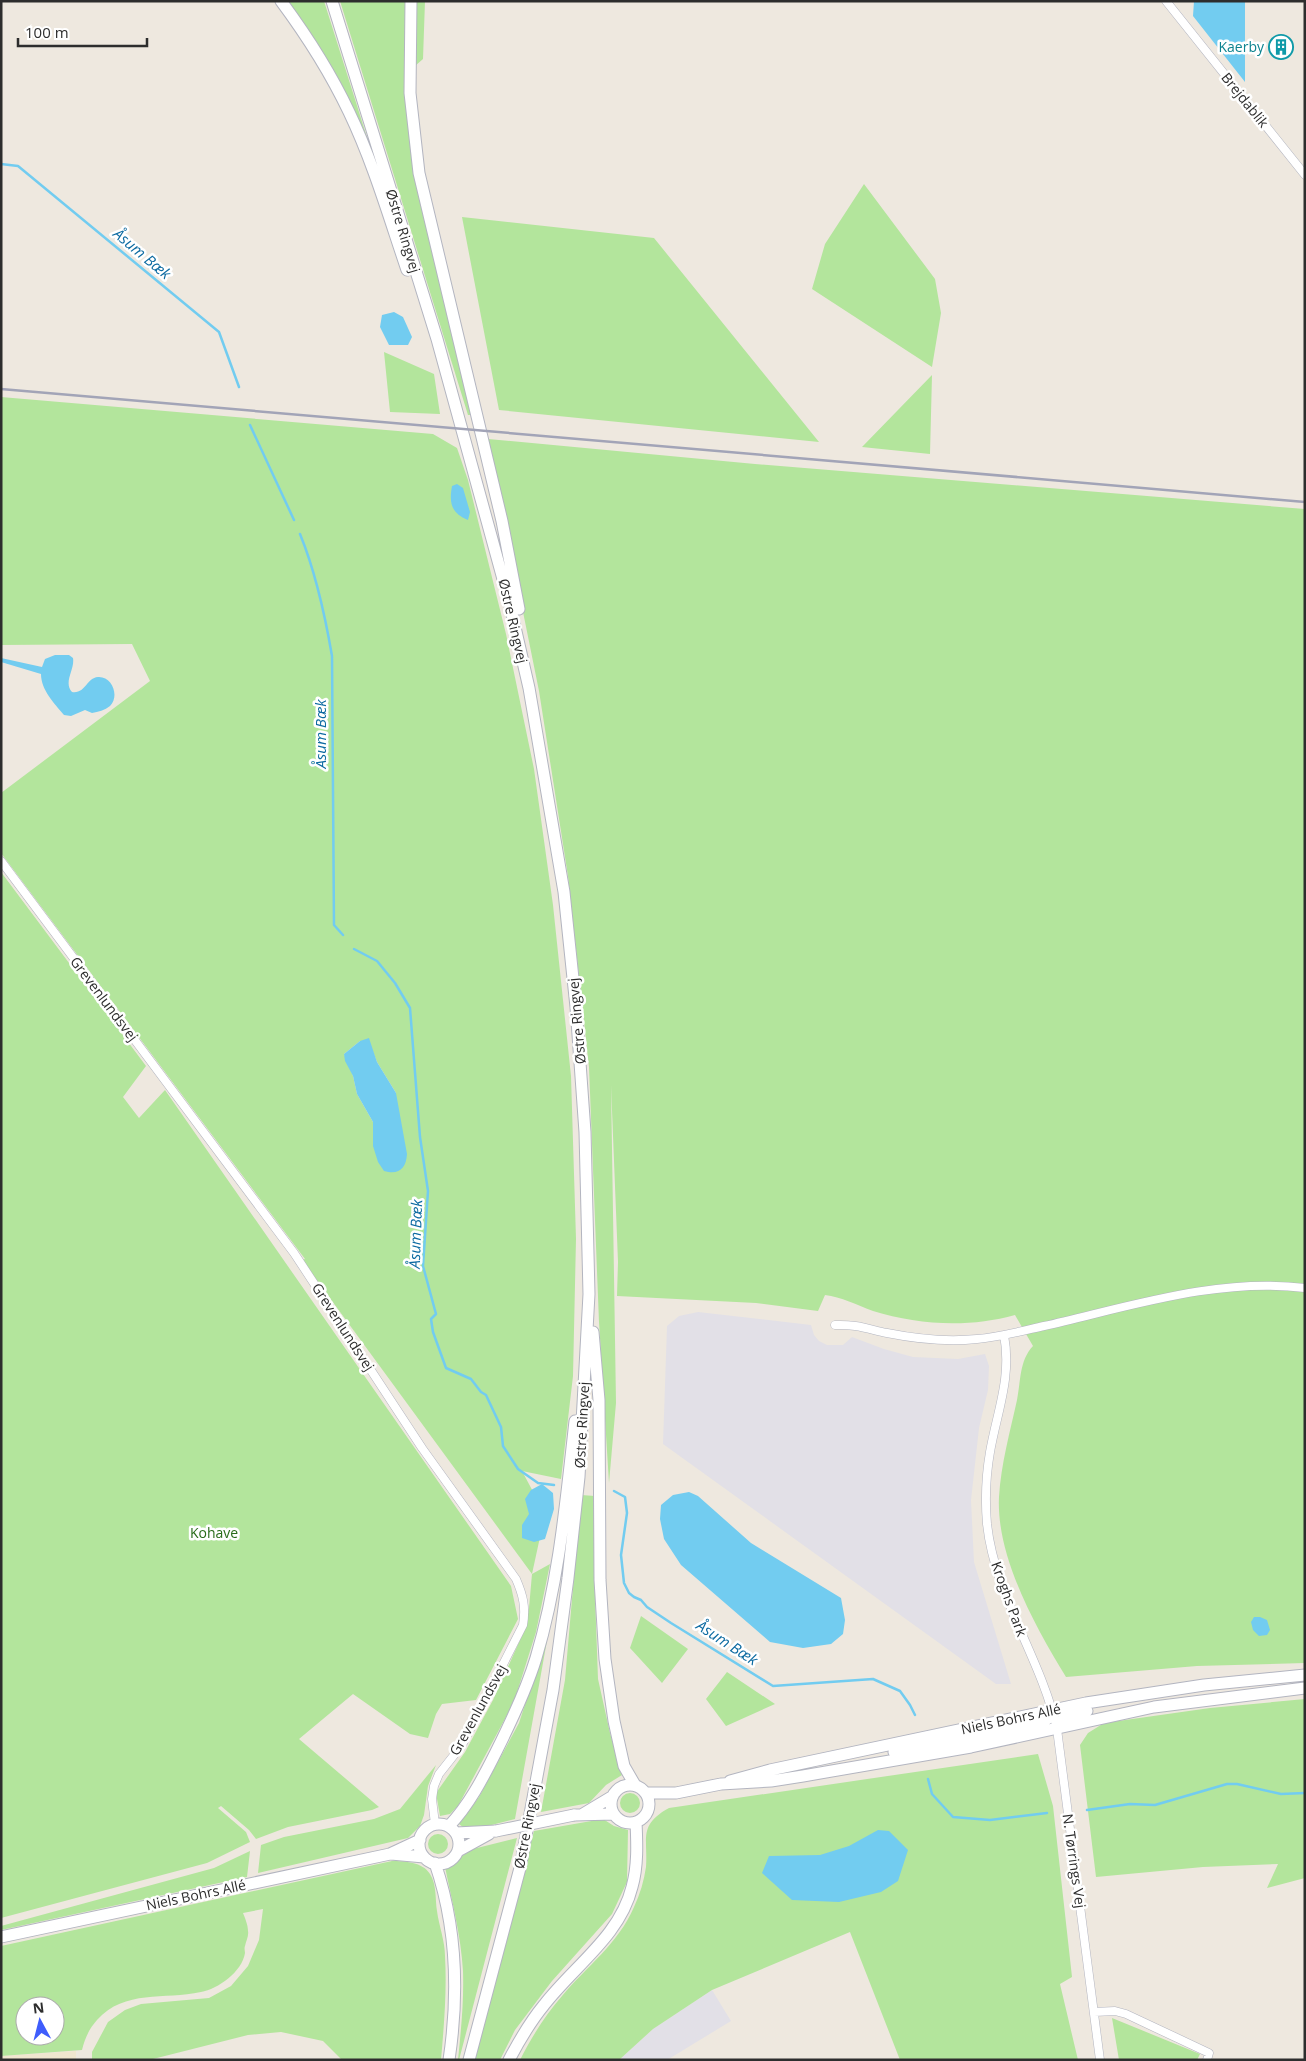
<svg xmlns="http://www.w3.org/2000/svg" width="1306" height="2061" viewBox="0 0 1306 2061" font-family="'Open Sans',sans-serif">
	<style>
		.industrial { fill: #e2e0e7 }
		.education { fill: #f0e6cf }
		.green { fill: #b3e59c; fill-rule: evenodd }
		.water { fill: #72ccf0 }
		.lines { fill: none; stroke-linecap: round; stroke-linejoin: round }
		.stream { stroke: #72ccf0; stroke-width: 2.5 }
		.street-casing { stroke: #b3b5c0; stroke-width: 9 }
		.secondary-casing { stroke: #b3b5c0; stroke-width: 13 }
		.street { stroke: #fff; stroke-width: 8 }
		.secondary { stroke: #fff; stroke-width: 11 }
		.rail { stroke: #a2a4b7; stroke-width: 2.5 }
		.secondary-bridge-casing { stroke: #b3b5c0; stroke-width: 13; stroke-linecap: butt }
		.secondary-bridge { stroke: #fff; stroke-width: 11 }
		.labels { text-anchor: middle; stroke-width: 5; stroke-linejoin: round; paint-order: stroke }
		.culture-label { font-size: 14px; fill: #0d838f; stroke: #fff; text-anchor: end }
		.street-label { font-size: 14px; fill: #2d2d2d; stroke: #fff }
		.park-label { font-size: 14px; fill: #296c1a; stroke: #fff }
		.water-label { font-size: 15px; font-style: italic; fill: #0c6aa1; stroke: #fff }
	</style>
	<rect width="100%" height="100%" fill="#eee8df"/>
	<path class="industrial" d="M698 1312 811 1325 814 1335 819 1341 827 1345H843L852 1337 884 1349 913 1357 958 1359 985 1354 989 1366 988 1390 979 1428 971 1500 974 1562 1011 1684H996L663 1444 667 1326 679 1316Z
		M712 1990 731 2021 667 2060H619L653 2029Z"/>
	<path class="education" d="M76 2051V2060H1V2056Z"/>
	<path class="green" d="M286 1H324L371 150Z
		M340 1H407L409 125 472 415H468Z
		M415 1H425L423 59 415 66Z
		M864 184 935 279 941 313 932 367 812 289 825 244Z
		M462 217 654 238 819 442 499 410Z
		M384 352 434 374 440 414 390 412Z
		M932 375 930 454 862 447Z
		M1 397 433 434 457 448 468 480 506 634 534 769 553 905 571 1076 576 1239 573 1376 561 1479 522 1471 545 1514 532 1574 550 1564 536 1632 514 1702 458 1806 450 1814 440 1816 436 1793 465 1752 493 1700 525 1629 529 1608 532 1574 302 1260 305 1259 1 853V793L150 681 132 644 1 645ZM360 1041 370 1044 377 1062 396 1093 373 1131V1122L357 1094 353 1076 344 1054Z
		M488 439 755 464 1305 509V1663L1197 1666 1066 1677C1036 1628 996 1557 999 1497 1001 1464 1010 1432 1017 1400 1021 1381 1019 1361 1033 1346L1015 1315C969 1328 918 1325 873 1311 857 1305 841 1297 825 1295L818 1311 756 1303 617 1296 618 1262 611 1085 616 1403 609 1483 599 1322 589 1067 568 876 539 691Z
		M1 872 146 1066 123 1097 139 1118 165 1090 511 1586 518 1619 476 1700 442 1704 436 1714 428 1738 410 1734 353 1694 299 1739 379 1807 372 1810 288 1827 256 1839 249 1830 221 1806 218 1808 246 1832 250 1842 207 1863 1 1918Z
		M581 1495 595 1496 594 1568 598 1679 610 1733 622 1775 606 1785 589 1803 541 1812 565 1680Z
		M553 1607 515 1819 468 1831 459 1824 479 1797 519 1723 534 1677Z
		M641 1616 688 1649 662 1683 630 1648Z
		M727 1672 775 1704 726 1726 706 1699Z
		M1305 1699V1878L1267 1888 1278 1864 1203 1867 1096 1877 1080 1745 1088 1733 1104 1723 1210 1708Z
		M1038 1754 1053 1806 1072 1977 1060 1984 1078 2060H900L850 1932 712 1990 653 2029 619 2060H520C531 2038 546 2014 562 1996 587 1966 618 1944 634 1907 640 1894 644 1881 646 1867 648 1838 638 1825 669 1808Z
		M436 1765 428 1786 424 1815 420 1826 408 1838 258 1873 261 1845 284 1837 374 1819 400 1809Z
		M620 1803a10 10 0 1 1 20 0a10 10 0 1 1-20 0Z
		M603 1819 614 1826 628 1830 627 1882 612 1914 552 1981 515 2030 500 2060H474L534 1831Z
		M428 1844a10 10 0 1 1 20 0a10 10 0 1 1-20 0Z
		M517 1838 459 2060H458C461 2030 464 2001 463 1971 461 1936 452 1901 445 1867L473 1849Z
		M250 1851 247 1877 1 1930V1926L214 1868Z
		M392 1861C404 1861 423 1862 430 1874 437 1885 435 1899 437 1911 439 1926 445 1941 445 1956 447 1991 444 2025 441 2060H342L323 2041 281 2032 248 2035 149 2060H92V2052L108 2022 125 2010 141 2004 209 1998 231 1986 248 1966 259 1940 263 1909 243 1913C245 1918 248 1925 248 1931 249 1936 246 1941 245 1946 244 1948 245 1951 245 1953 242 1972 218 1989 201 1992 164 2000 125 1989 97 2020 89 2029 85 2038 82 2050L1 2056V1946ZM25 2006H55V2036H25Z
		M1112 2018 1200 2054 1197 2060H1119Z"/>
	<path class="water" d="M1194 1H1245V82L1193 16Z
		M394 312 403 317 412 337 408 345H389L380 327 382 315Z
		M457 484 463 488 470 512 468 520C451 513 449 503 452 486Z
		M55 655H69L73 658C75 670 63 682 72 692 86 694 86 678 98 677 112 676 120 696 110 706 105 710 98 712 92 713L85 710 71 716 64 715C54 703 41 690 41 674L1 662V658L42 667 45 659Z
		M369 1038 377 1062 396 1093 407 1154C406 1169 399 1175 384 1171L378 1162 373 1146V1122L357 1094 353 1076 345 1061 344 1054 360 1041Z
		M542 1484 553 1493 554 1509 545 1539 534 1542 522 1538V1525L529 1514 525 1499 531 1490Z
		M689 1492 698 1496 751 1543 841 1598 845 1620 843 1634 831 1644 803 1648 770 1642 681 1565 664 1539 660 1519 661 1505 673 1495Z
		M1254 1617H1260L1267 1620 1270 1630 1267 1635 1259 1636 1253 1630 1251 1622Z
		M878 1830 889 1831 908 1850 898 1881 881 1892 839 1902 792 1900 762 1873 769 1856 820 1855 849 1846Z"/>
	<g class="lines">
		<path class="stream" d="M1 164 18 166 219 332 239 387
			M250 425 294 520
			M300 534C316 573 325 615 332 656L334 925 343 935
			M354 949 377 961 395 983 410 1008 420 1137 428 1191 423 1266 436 1314 431 1319 433 1332 446 1368 471 1379 481 1392 486 1395 501 1427 503 1446 518 1469 538 1483 554 1485
			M614 1491 625 1497 627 1513 621 1555 624 1583 629 1593 634 1597 641 1600 647 1607 671 1623 773 1686 873 1679 900 1691 910 1705 915 1715
			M928 1779 932 1794 953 1817 990 1820 1047 1813
			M1087 1810 1130 1804 1155 1805 1227 1784H1237L1281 1794 1305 1793"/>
		<defs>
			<path id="street" d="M1166 1 1305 175
				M1 861 294 1253 422 1448 516 1579C523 1595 526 1607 523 1625L462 1745 439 1774 434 1786 432 1799 435 1824
				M835 1325C855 1324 868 1329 887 1333 917 1339 948 1342 977 1339 1000 1337 1022 1331 1044 1326 1128 1307 1218 1277 1305 1288
				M1004 1335C1012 1377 997 1412 990 1452 986 1475 985 1501 987 1524 995 1597 1041 1658 1057 1729L1100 2060
				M1094 2012 1115 2011 1126 2014 1209 2053 1207 2060"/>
			<path id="secondary" d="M281 1C307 36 330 72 349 112 373 162 389 217 407 270
				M332 1 437 339 509 601 529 688 564 892 576 1007 585 1132 589 1294 579 1477 568 1578 553 1690 520 1868 469 2060
				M411 1 410 93 419 173 502 521 519 609
				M593 1332 599 1400 600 1580 605 1659 614 1721 624 1766 635 1785
				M1057 1729C1063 1715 1072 1713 1087 1711
				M894 1752 1039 1724 1050 1717 1052 1710
				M730 1781 770 1770 1086 1703 1204 1685 1305 1675
				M611 1804a19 19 0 1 1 38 0a19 19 0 1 1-38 0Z
				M646 1793H676L721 1784 771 1781 803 1776 971 1747 1154 1707 1305 1688
				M583 1814 613 1796
				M574 1815 614 1814
				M419 1844a20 20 0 1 1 40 0a20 20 0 1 1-40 0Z
				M449 1826C469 1805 483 1778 496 1752 511 1722 526 1691 536 1658 559 1581 566 1501 575 1421
				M456 1833 496 1831
				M458 1851 489 1834
				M391 1854 424 1857
				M435 1863C457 1927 459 1993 449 2060
				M1 1937 390 1854 420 1840
				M509 2060C519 2041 530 2022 544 2005 574 1966 620 1936 632 1887 638 1866 637 1843 636 1822"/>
		</defs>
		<use href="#street" class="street-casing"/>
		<use href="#secondary" class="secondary-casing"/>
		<use href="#street" class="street"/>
		<use href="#secondary" class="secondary"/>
		<path class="rail" d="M1 389 1305 502"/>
		<defs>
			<path id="secondary-bridge" d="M496 1831 574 1815"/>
		</defs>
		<use href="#secondary-bridge" class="secondary-bridge-casing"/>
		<use href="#secondary-bridge" class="secondary-bridge"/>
	</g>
	<defs>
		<symbol id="building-ring" viewBox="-11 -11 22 22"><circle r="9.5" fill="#fff" stroke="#0f9aa8" stroke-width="1.5"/><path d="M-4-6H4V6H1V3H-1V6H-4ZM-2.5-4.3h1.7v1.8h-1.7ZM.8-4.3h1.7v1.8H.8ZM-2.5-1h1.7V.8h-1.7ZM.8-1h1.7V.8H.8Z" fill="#0f9aa8"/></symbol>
	</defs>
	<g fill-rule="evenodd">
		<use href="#building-ring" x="1267" y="33" width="28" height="28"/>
	</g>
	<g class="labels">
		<g class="culture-label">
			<text x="1264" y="52">Kaerby</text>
		</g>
		<g class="street-label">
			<text transform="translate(1245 100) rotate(51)" y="5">Brejdablik</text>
			<text transform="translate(403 231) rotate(73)" y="5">Østre Ringvej</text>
			<text transform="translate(513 621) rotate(77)" y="5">Østre Ringvej</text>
			<text transform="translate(104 999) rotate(53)" y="5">Grevenlundsvej</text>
			<text transform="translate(577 1021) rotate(-95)" y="5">Østre Ringvej</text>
			<text transform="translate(343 1327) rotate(57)" y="5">Grevenlundsvej</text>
			<text transform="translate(582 1425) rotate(-87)" y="5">Østre Ringvej</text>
			<text transform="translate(1009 1599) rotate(70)" y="5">Kroghs Park</text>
			<text transform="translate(478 1710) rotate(-61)" y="5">Grevenlundsvej</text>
			<text transform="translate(1011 1719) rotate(-12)" y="5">Niels Bohrs Allé</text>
			<text transform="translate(527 1826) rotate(-79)" y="5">Østre Ringvej</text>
			<text transform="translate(1074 1861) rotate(82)" y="5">N. Tørrings Vej</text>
			<text transform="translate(196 1895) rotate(-12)" y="5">Niels Bohrs Allé</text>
		</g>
		<g class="park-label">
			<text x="214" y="1538">Kohave</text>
		</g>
		<g class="water-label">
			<text transform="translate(142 254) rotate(40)" y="5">Åsum Bæk</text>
			<text transform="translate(321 734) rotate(-90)" y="5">Åsum Bæk</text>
			<text transform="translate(416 1234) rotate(-88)" y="5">Åsum Bæk</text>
			<text transform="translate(727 1643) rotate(33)" y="5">Åsum Bæk</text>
		</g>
	</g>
	<rect width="1306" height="2061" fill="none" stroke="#2d2d2d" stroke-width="5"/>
	<g transform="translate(40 2021) rotate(353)"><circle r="24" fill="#ffffff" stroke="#ababab"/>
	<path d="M0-4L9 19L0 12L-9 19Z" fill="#3f5dfc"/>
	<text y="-8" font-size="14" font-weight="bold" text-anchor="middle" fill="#2d2d2d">N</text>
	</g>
	<path d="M18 38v8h129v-8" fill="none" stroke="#2d2d2d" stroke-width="2.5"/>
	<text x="25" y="38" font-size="15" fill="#2d2d2d" stroke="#ffffff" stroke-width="4" paint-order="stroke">100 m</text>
</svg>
